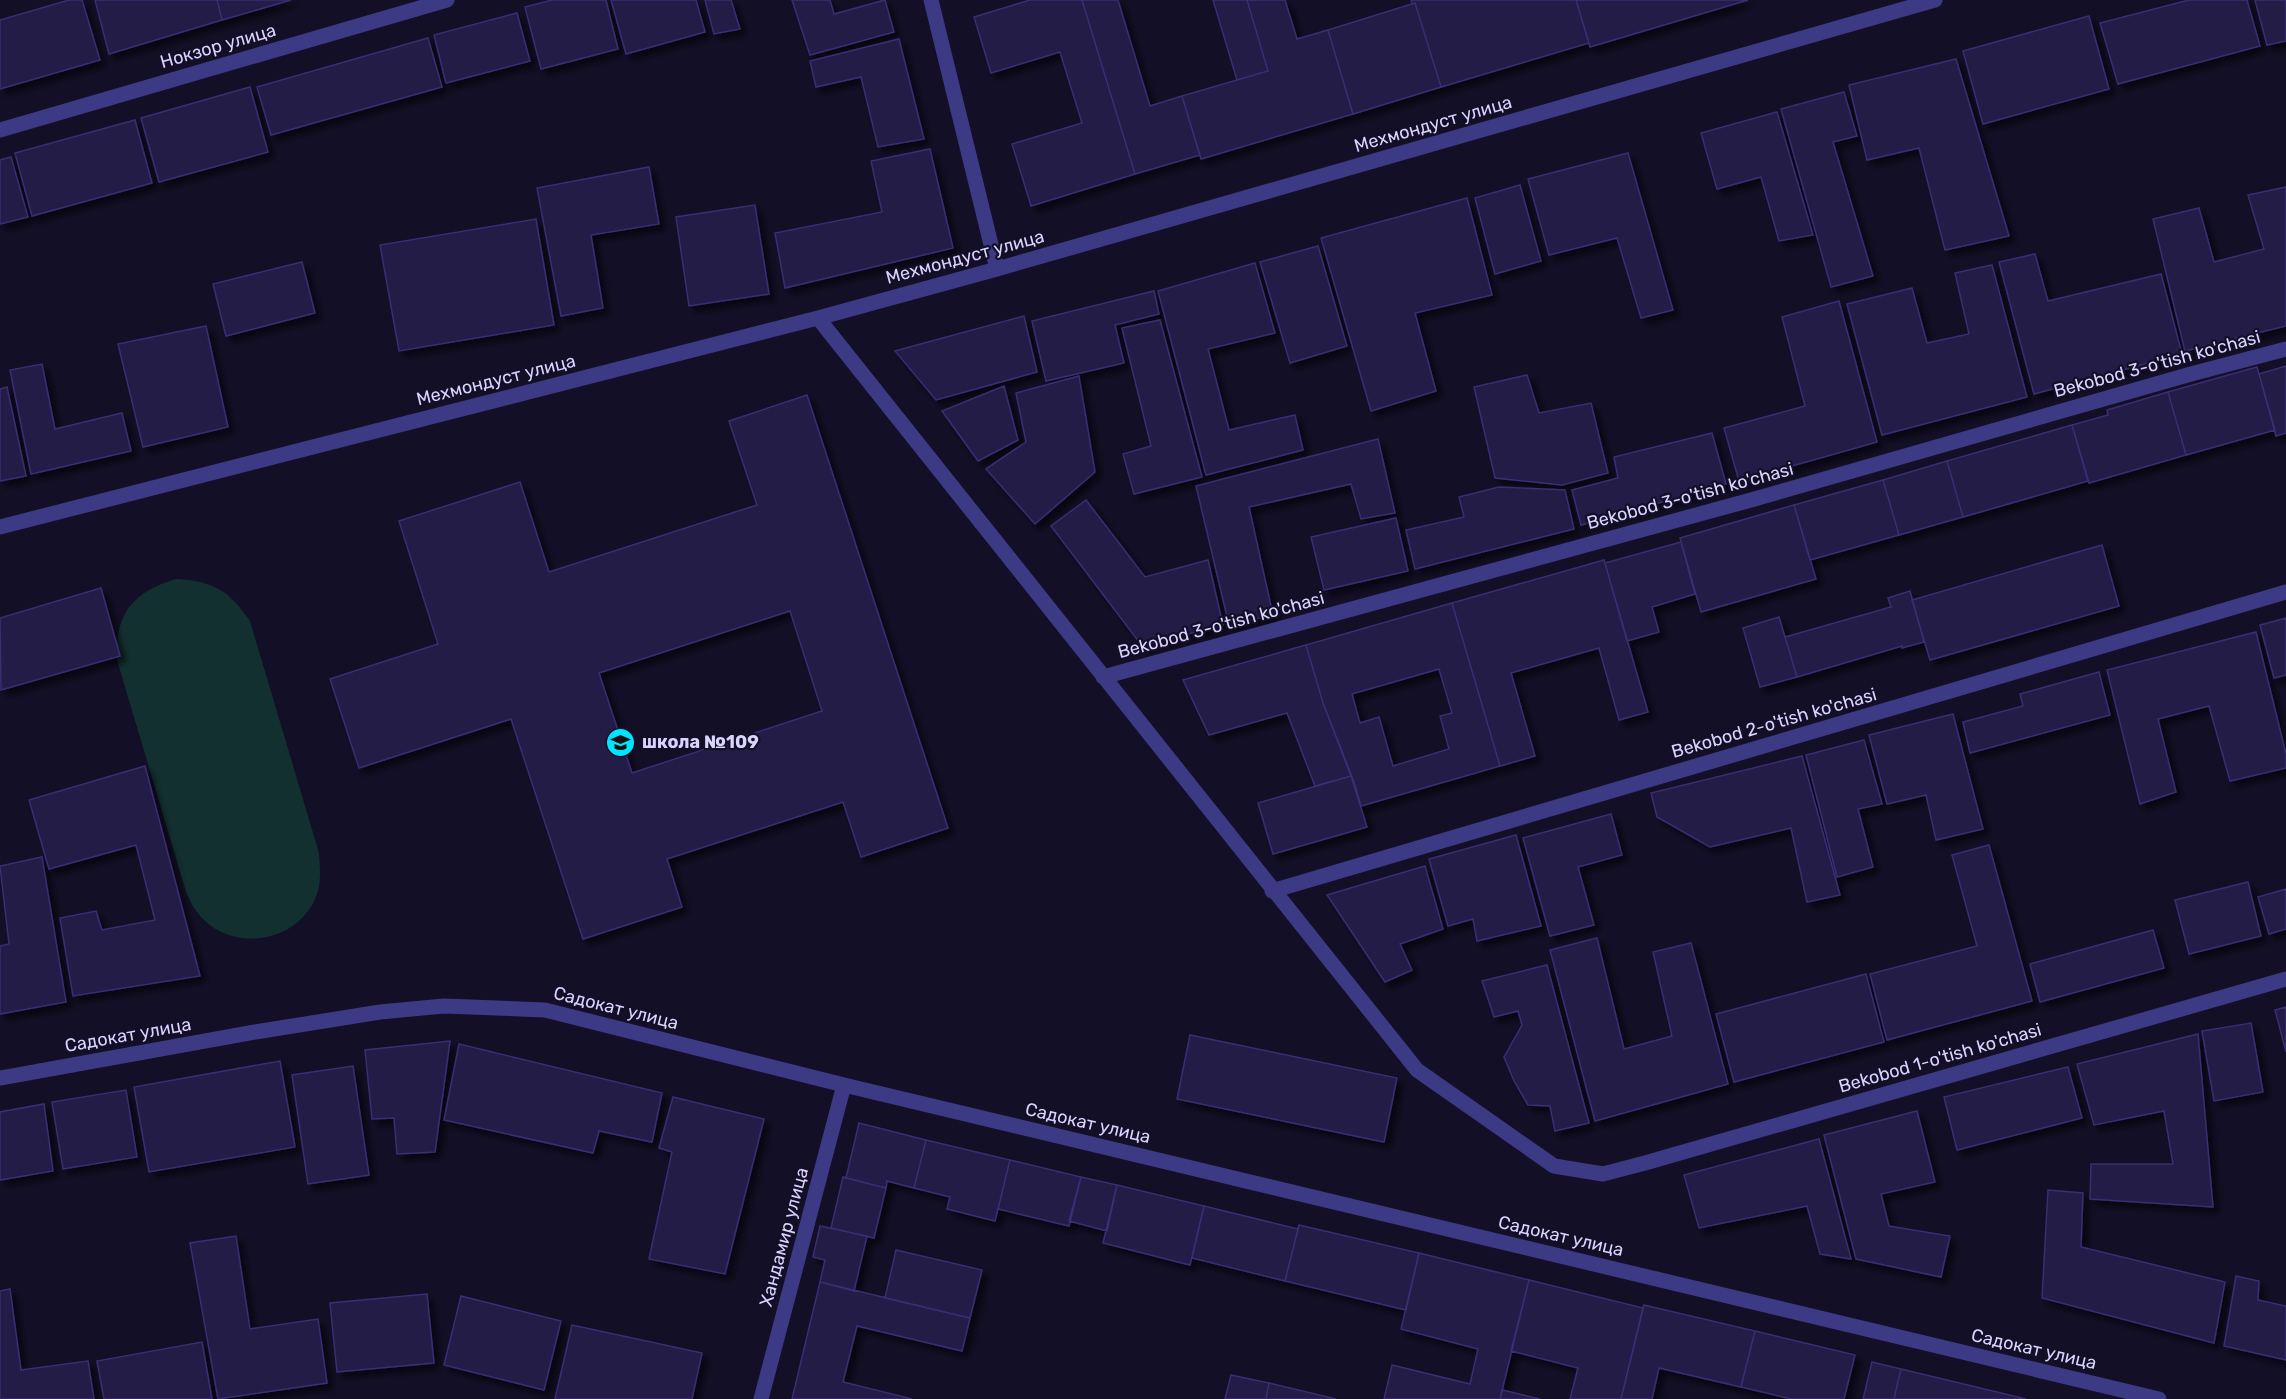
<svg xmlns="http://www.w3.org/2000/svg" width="2286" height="1399" viewBox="0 0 2286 1399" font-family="Rubik,sans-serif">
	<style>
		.green { fill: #12302f }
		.building { fill: #241b47; stroke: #3b2d73; stroke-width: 1.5; fill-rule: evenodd; filter: url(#shadow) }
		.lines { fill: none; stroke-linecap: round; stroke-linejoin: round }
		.street { stroke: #3d3a85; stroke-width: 15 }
		.labels { text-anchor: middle; stroke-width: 4.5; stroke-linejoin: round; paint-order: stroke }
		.street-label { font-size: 18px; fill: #d9d4ff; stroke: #130f26 }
		.poi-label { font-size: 18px; font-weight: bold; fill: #d9d4ff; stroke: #130f26; text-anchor: start }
	</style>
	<defs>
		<filter id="shadow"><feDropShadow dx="5.5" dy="5.5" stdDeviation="3" flood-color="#0009"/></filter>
	</defs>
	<rect width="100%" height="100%" fill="#130f26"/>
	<path class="green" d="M176 579C213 581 229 590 250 621L319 853C320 869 322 884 315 899 295 945 227 953 197 912 192 906 189 898 186 892L117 660C115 614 132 592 176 579Z"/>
	<path class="building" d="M69 0H82L100 60 0 89V20Z
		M95 0H217L222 20 109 54Z
		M217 0H291L222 20Z
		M552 0H606L618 49 541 69 525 7Z
		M611 0H696L705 32 626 54Z
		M705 0H731L740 29 714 34Z
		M792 0H830L834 14 885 0 894 32 810 55Z
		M1030 0H1082L1135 174 1031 206 1012 144 1082 123 1060 52 991 73 974 17Z
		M1082 0H1118L1150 106 1182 96 1200 155 1135 174Z
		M1213 0H1247L1268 71 1237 80Z
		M1247 0H1285L1297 39 1328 30 1353 114 1201 159 1182 96 1268 71Z
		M1411 0H1576L1589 43 1441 87 1415 3 1412 4Z
		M1576 0H1748L1590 47Z
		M2189 0H2247L2260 46 2118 84 2100 23Z
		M2255 0H2286V41L2267 45Z
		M1415 3 1441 87 1353 114 1328 30Z
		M517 13 530 61 446 83 434 35Z
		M2089 16 2109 89 1983 124 1963 51Z
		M428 38 442 87 271 135 257 87Z
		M899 39 924 139 878 147 861 77 816 87 810 61Z
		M1956 59 2009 236 1945 250 1919 148 1867 160 1849 85Z
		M250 87 268 152 159 182 141 118Z
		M1844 92 1857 136 1833 142 1873 276 1831 287 1781 109Z
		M1777 112 1813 235 1779 241 1761 177 1717 189 1701 133Z
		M135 120 152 183 32 216 15 153Z
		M930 149 953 248 785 288 775 233 882 212 871 161Z
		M1628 153 1673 310 1641 318 1617 238 1549 255 1528 179Z
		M11 157 28 217 0 224V160Z
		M649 167 659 224 591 235 603 308 561 316 537 188Z
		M1520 185 1541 261 1495 274 1475 198Z
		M2286 187V326L2185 351 2153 219 2199 208 2214 262 2264 249 2248 195Z
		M1467 198 1492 295 1415 313 1436 391 1371 411 1321 238Z
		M755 205 769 294 689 306 676 217Z
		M536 219 554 325 399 351 380 245Z
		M1318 246 1347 346 1290 363 1260 262Z
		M2035 254 2048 301 2161 274 2182 354 2034 394 1999 262Z
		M302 262 315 313 226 336 213 284Z
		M1255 263 1275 333 1208 349 1229 430 1295 415 1303 450 1206 475 1158 291Z
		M1992 265 2027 397 1882 435 1847 304 1912 288 1927 343 1969 334 1955 273Z
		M1154 291 1159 314 1115 325 1124 363 1046 381 1032 321Z
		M1839 301 1877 442 1739 481 1724 428 1805 406 1782 317Z
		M1024 316 1037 372 936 400 895 351Z
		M1160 320 1202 477 1134 494 1123 454 1151 446 1122 328Z
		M206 326 228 427 143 447 118 344Z
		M42 364 55 429 122 413 131 451 31 474 10 370Z
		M2286 366V433L2276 436 2259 374Z
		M2257 367 2275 430 2186 455 2168 392Z
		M1527 375 1539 413 1591 403 1608 473 1562 485 1495 478 1474 387Z
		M1079 376 1095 472 1035 524 986 469 1026 442 1016 393Z
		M1004 386 1018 440 978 461 942 411Z
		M7 387 26 476 0 481V389Z
		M2168 392 2186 455 2089 483 2072 425 2108 415 2107 410Z
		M807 395 948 828 861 857 843 802 667 859 682 907 583 939 511 719 359 768 330 679 438 644 399 521 520 482 549 572 757 505 729 421ZM790 611 822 711 632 773 599 673Z
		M2072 425 2088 481 1963 517 1947 461Z
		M1712 433 1726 484 1581 525 1572 490 1618 478 1614 457Z
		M1378 439 1395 513 1361 519 1351 484 1249 507 1273 615 1229 625 1196 486Z
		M1947 461 1963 517 1899 535 1883 480Z
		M1883 480 1899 535 1810 560 1794 505Z
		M1499 487 1565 490 1574 529 1415 569 1406 530 1464 517 1459 497Z
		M1086 500 1145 577 1208 560 1223 625 1142 646 1051 526Z
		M1794 505 1816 579 1701 612 1680 538Z
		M1396 518 1408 571 1324 590 1311 537Z
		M1681 542 1695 594 1652 607 1659 632 1627 641 1605 563Z
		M2102 545 2119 606 1930 660 1912 600Z
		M1604 560 1648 712 1619 720 1599 648 1511 673 1535 756 1500 766 1452 603Z
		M101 588 120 656 1 690 0 618Z
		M1910 591 1924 642 1902 648V646L1797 677 1785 637 1891 607 1888 598Z
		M1452 603 1500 766 1361 806 1354 782 1323 703 1306 645ZM1439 669 1452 713 1440 716 1449 749 1393 766 1379 717 1360 723 1352 694Z
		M1779 617 1797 677 1760 687 1743 628Z
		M2286 618V675L2274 678 2260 625Z
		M2256 632 2286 754V768L2230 781 2209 706 2158 719 2176 792 2140 804 2107 670Z
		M1306 645 1323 703 1351 776 1315 786 1287 713 1209 735 1183 680Z
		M2099 672 2110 715 1970 753 1963 722 2023 706 2020 694Z
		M1953 714 1983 829 1936 840 1926 795 1887 804 1869 735Z
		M1864 740 1882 804 1858 809 1873 867 1837 877 1806 755Z
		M1802 756 1840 895 1807 902 1791 828 1710 847 1657 817 1651 793Z
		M145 766 200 976 73 996 60 918 96 911 102 930 155 920 136 845 49 869 29 800Z
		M1351 776 1367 827 1273 854 1258 803Z
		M1611 814 1622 855 1578 867 1594 925 1550 936 1523 838Z
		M1516 835 1541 926 1477 941 1473 919 1448 926 1429 859Z
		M1989 845 2032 1001 1887 1040 1870 974 1977 946 1952 855Z
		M42 857 66 1002 0 1014V946L9 944 0 866Z
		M1425 866 1443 929 1400 944 1412 970 1385 982 1327 895Z
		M2248 882 2261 936 2189 954 2175 900Z
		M2286 889V929L2269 934 2258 897Z
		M2153 930 2164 968 2040 1002 2030 964Z
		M1597 938 1624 1049 1672 1036 1653 952 1691 943 1728 1084 1595 1121 1550 950Z
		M1547 965 1589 1123 1555 1131 1550 1106 1528 1105 1514 1081 1504 1057 1522 1025 1518 1011 1494 1017 1482 981Z
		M1866 974 1884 1042 1734 1082 1716 1014Z
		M2286 1007V1052L2275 1010Z
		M2251 1023 2263 1092 2214 1101 2202 1031Z
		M2198 1034 2213 1207 2090 1199 2091 1164H2173L2164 1111 2094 1125 2077 1064Z
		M1190 1035 1397 1078 1384 1142 1177 1099Z
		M450 1041 435 1152 397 1154 394 1118 372 1119 365 1050Z
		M459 1044 662 1093 652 1142 599 1131 593 1153 444 1120Z
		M280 1061 295 1147 149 1172 134 1087Z
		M353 1066 369 1175 308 1184 292 1075Z
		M2068 1067 2082 1118 1957 1150 1944 1097Z
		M126 1090 137 1157 63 1169 52 1102Z
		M673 1097 764 1119 725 1274 649 1259 672 1152 659 1148Z
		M44 1104 53 1171 0 1180V1112Z
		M1917 1111 1935 1182 1881 1194 1889 1226 1950 1236 1941 1277 1856 1259 1824 1135Z
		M859 1123 926 1140 914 1188 887 1181 886 1188 846 1178Z
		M1819 1139 1851 1259 1820 1254 1807 1206 1699 1228 1684 1175Z
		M926 1140 1010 1160 995 1221 947 1209 950 1197 914 1188Z
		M1010 1160 1081 1177 1069 1226 998 1209Z
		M843 1177 886 1188 874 1238 831 1228Z
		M1081 1177 1117 1185 1107 1231 1069 1221Z
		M1117 1185 1204 1206 1190 1265 1103 1243Z
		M2048 1190 2083 1193 2081 1247 2225 1282 2214 1343 2042 1298Z
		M1204 1206 1298 1229 1285 1281 1192 1258Z
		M1299 1225 1419 1253 1406 1310 1285 1281Z
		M820 1226 867 1236 854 1291 820 1282 825 1260 813 1257Z
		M236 1236 250 1329 318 1319 327 1383 218 1399 190 1243Z
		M896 1250 982 1270 970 1318 885 1298Z
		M1419 1253 1529 1280 1500 1399H1384L1392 1365 1470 1384 1478 1349 1401 1329Z
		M2236 1276 2259 1281 2258 1300 2286 1306V1360L2224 1346Z
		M1529 1280 1643 1308 1621 1399H1570L1578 1368 1511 1351Z
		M820 1282 970 1318 962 1351 857 1326 843 1382 912 1399H792Z
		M10 1289 21 1370 88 1361 94 1399H0V1291Z
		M427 1294 434 1363 337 1372 330 1303Z
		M461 1296 561 1321 544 1390 444 1365Z
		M1644 1305 1755 1331 1741 1387 1659 1368 1652 1399H1621Z
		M572 1325 702 1353 692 1399H555Z
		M1755 1331 1855 1355 1844 1399H1791L1741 1387Z
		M202 1342 212 1399H104L97 1361Z
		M1872 1362 1901 1369 1894 1399H1863Z
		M1901 1369 2026 1399H1894Z
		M1231 1375 1269 1383 1266 1399H1225Z
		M1269 1383 1336 1399H1266Z
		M1502 1390 1540 1399H1500Z"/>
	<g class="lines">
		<path class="street" d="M931 0 997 269
			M0 130 447 0
			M818 318 1417 1070 1554 1166 1603 1174 1645 1163 2286 979
			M0 527 818 318 997 269 1935 0
			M1103 677 1751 500 2191 374 2286 349
			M1272 891 2286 592
			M0 1078 255 1032 380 1012 444 1006 545 1010 844 1085 2159 1399
			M761 1399 844 1085"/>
	</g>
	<defs>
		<symbol id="school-disc" viewBox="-11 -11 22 22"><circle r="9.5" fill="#00e5ff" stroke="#130f26"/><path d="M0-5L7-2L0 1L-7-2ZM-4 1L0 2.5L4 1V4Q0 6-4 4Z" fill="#111"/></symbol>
	</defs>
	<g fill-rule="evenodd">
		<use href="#school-disc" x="604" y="726" width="33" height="33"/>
	</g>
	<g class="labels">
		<g class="street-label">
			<text transform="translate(218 46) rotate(-16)" y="6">Нокзор улица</text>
			<text transform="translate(1433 124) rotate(-16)" y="6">Мехмондуст улица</text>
			<text transform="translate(965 257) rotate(-15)" y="6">Мехмондуст улица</text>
			<text transform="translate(2157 364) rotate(-15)" y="6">Bekobod 3-o'tish ko'chasi</text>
			<text transform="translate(496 380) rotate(-14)" y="6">Мехмондуст улица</text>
			<text transform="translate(1690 496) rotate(-15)" y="6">Bekobod 3-o'tish ko'chasi</text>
			<text transform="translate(1221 625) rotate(-15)" y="6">Bekobod 3-o'tish ko'chasi</text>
			<text transform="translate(1774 723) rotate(-16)" y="6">Bekobod 2-o'tish ko'chasi</text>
			<text transform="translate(616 1008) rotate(14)" y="6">Садокат улица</text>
			<text transform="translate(128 1035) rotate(-10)" y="6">Садокат улица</text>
			<text transform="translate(1940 1058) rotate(-16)" y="6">Bekobod 1-o'tish ko'chasi</text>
			<text transform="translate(1088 1123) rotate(13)" y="6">Садокат улица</text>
			<text transform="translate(1561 1236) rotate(13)" y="6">Садокат улица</text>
			<text transform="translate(784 1237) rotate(-75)" y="6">Хандамир улица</text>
			<text transform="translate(2034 1349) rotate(13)" y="6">Садокат улица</text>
		</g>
		<g class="poi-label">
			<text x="642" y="748">школа №109</text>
		</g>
	</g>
</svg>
